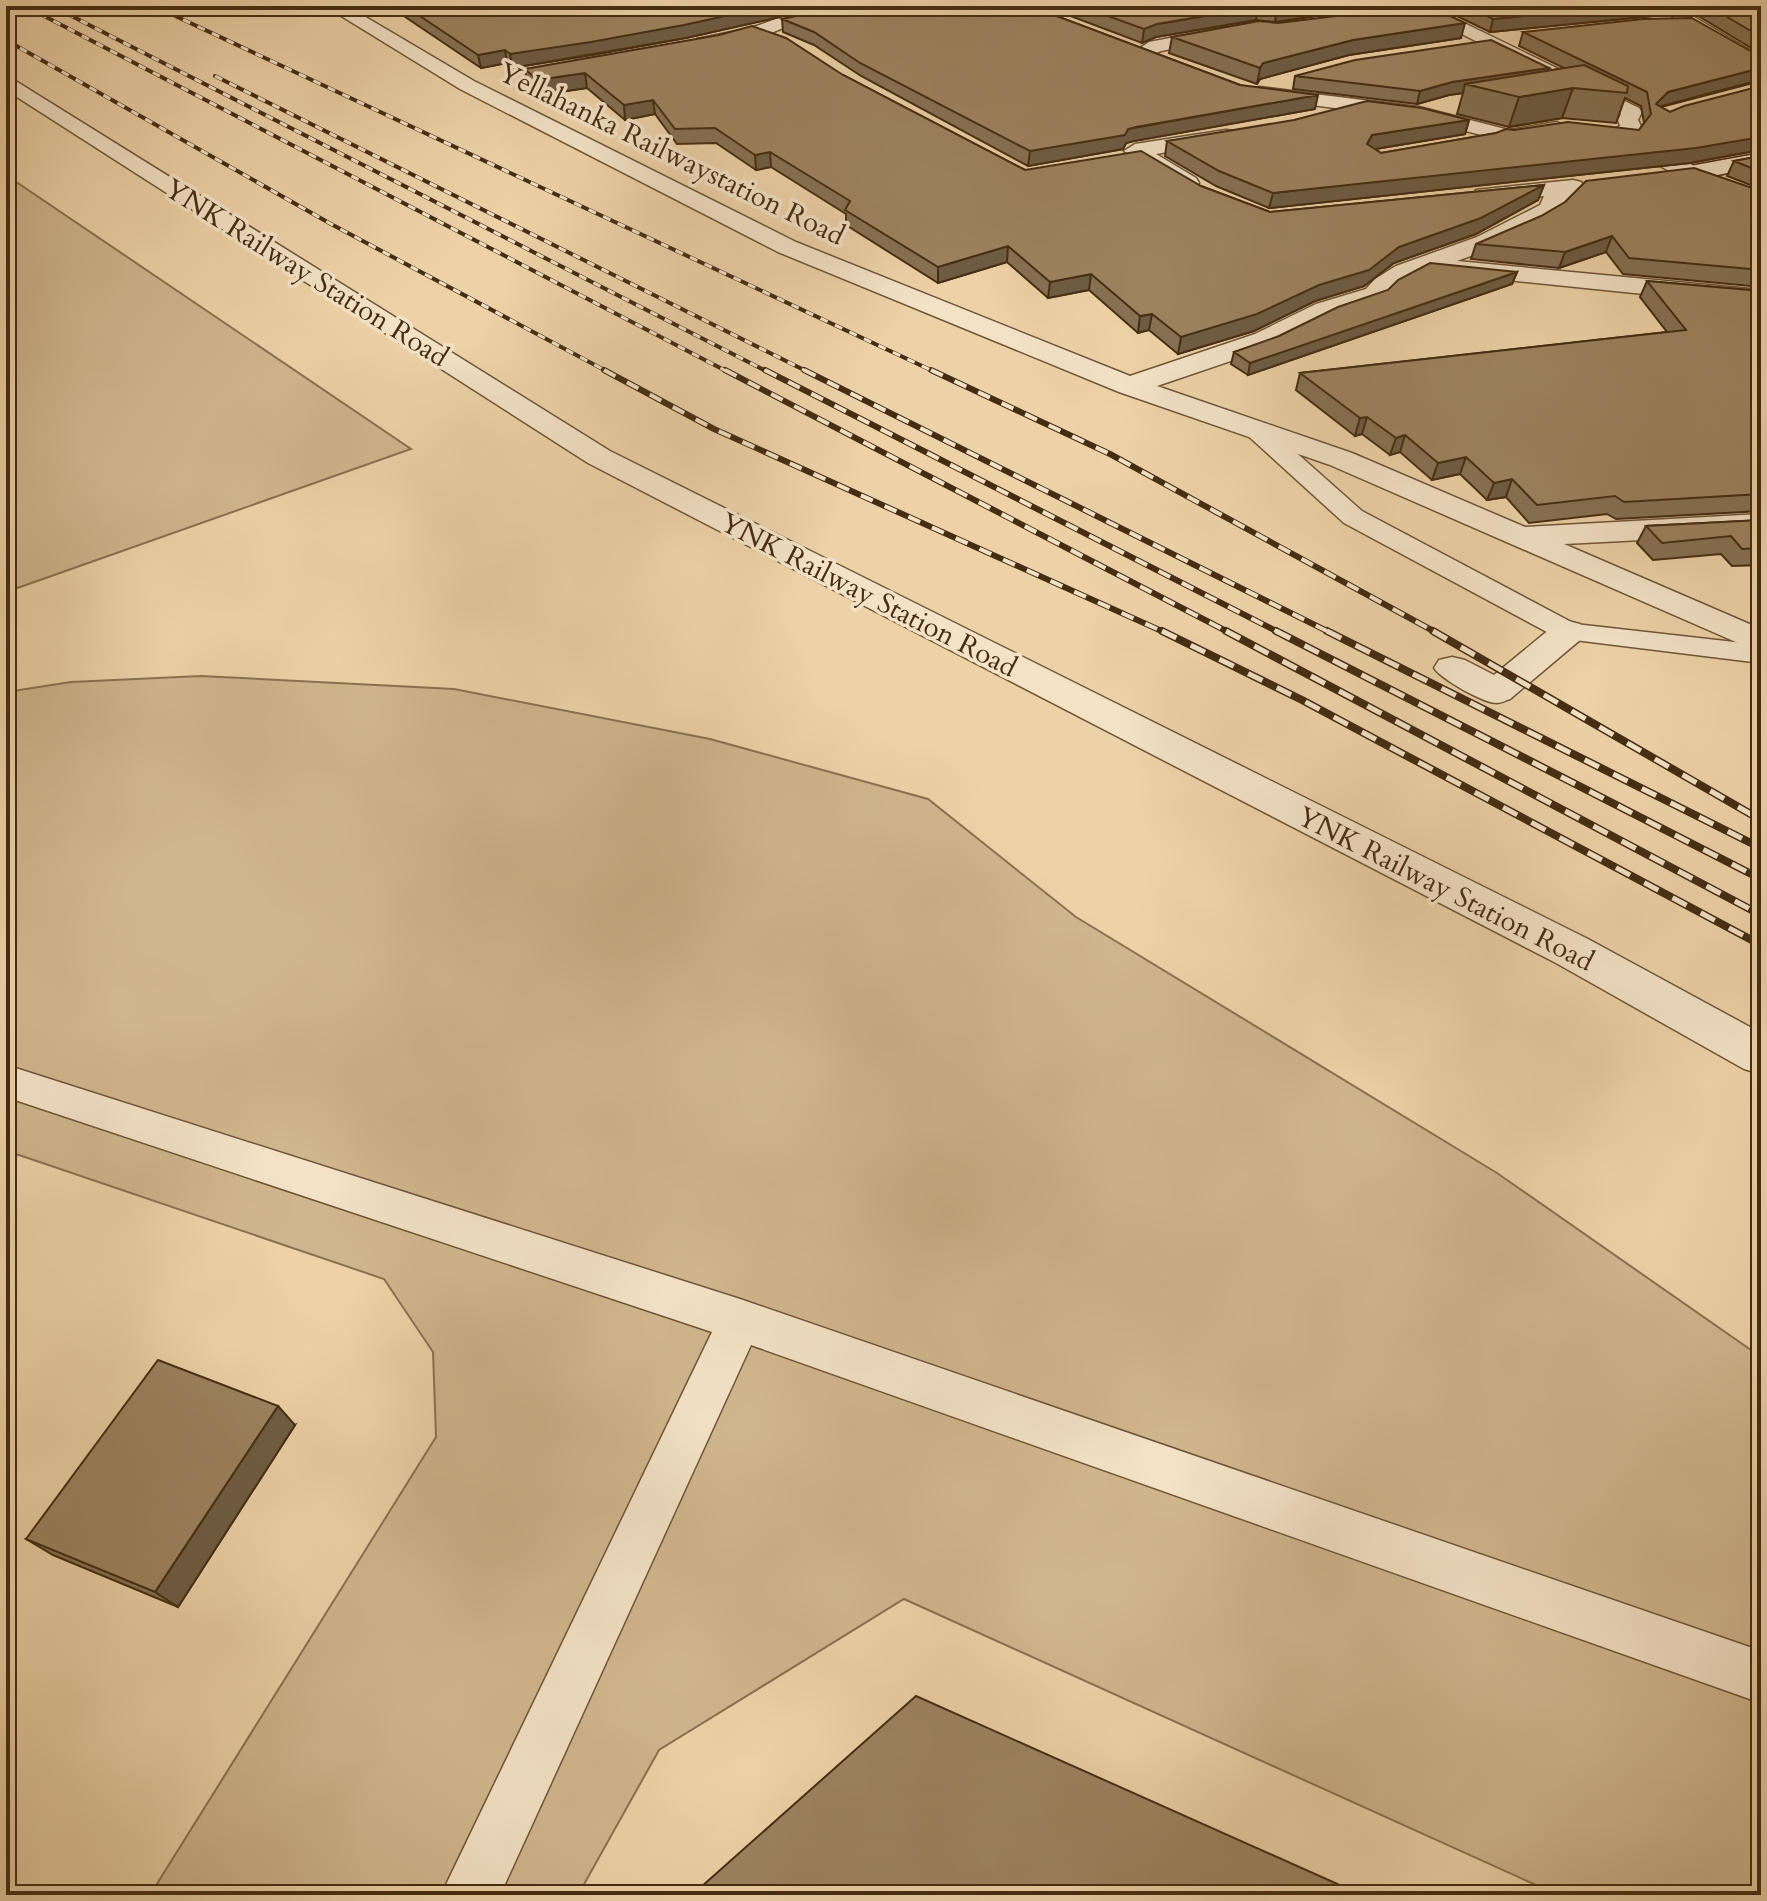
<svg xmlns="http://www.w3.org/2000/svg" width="1767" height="1901" viewBox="0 0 1767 1901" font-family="Cardo,serif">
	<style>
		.green { fill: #d0b68e; stroke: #8a7250; stroke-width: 2 }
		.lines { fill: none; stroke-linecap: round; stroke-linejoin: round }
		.lane-casing { stroke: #6f5638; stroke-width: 3 }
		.street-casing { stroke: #6f5638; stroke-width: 3 }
		.secondary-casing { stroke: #452d12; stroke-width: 3 }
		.lane { fill: #f3e2c6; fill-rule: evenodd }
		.street { fill: #f3e2c6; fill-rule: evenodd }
		.secondary { fill: #f3e2c6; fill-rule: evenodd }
		.rail-far2-casing { stroke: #452d12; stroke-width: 4 }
		.rail-far1-casing { stroke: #452d12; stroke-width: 6 }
		.rail-casing { stroke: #452d12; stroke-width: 8 }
		.rail-far2 { stroke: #f3e2c6; stroke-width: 3; stroke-dasharray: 8; stroke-linecap: butt }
		.rail-far1 { stroke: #f3e2c6; stroke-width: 4; stroke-dasharray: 13; stroke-linecap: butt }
		.rail { stroke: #f3e2c6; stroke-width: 5; stroke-dasharray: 16; stroke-linecap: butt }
		.wall { fill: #867153; stroke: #452d12; stroke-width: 2 }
		.shaded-wall { fill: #6d5c43; stroke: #452d12; stroke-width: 2 }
		.building { fill: #9c8360; stroke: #452d12; stroke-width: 2 }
		.labels { text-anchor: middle; stroke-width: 7; stroke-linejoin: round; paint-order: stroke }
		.far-street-label { font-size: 28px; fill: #452d12; stroke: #f3e2c6 }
	</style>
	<rect width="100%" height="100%" fill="#edd2a8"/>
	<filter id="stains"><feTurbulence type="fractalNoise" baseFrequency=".0025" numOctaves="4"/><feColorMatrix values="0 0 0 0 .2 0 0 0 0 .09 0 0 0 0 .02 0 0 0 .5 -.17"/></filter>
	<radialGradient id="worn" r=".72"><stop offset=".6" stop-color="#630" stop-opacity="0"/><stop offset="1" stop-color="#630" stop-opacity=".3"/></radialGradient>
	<path class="green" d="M6 175 411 449 6 592Z
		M201 676 454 689 710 739 928 799 1076 917 1497 1173 1761 1357V1895H1558L904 1599 659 1750 578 1895H150L436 1437 433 1352 384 1279 19 1155 6 1154V692L71 682Z"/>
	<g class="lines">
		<defs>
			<path id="lane" d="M1254 421 1263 423 1362 511 1575 624 1761 645V663L1558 638 1344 523 1245 433 1242 428 1245 423Z
				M6 1065 740 1299 1761 1651V1703L751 1345 500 1895H441L712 1332 6 1097Z"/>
			<path id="street" d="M325 6H347L474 81 796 242 1130 376 1255 334 1316 304 1366 289 1375 279 1396 266 1477 237 1540 205 1544 196 1484 202 1476 200 1473 195 1476 190 1573 180 1581 182 1584 187 1565 201 1559 214 1495 247 1457 261 1761 290V306L1457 275 1448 273 1445 268 1447 264 1414 276 1393 289 1384 299 1334 316 1275 346 1157 386 1352 453 1525 527 1761 514V534L1564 544 1761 629V653L1330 465 1119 392 778 252 460 89Z
				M834 6H878L869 11 795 23 764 36 704 49 695 43 697 39 751 28 795 12Z
				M1406 6H1429L1639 108 1642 112 1638 120 1642 128 1635 134 1698 168 1701 173 1698 178H1682L1611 139 1608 134 1620 126 1618 120 1621 114Z
				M1655 6H1676L1761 57V71Z
				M1228 27 1235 29 1237 33 1235 37 1161 51 1142 59 1133 53 1149 42Z
				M6 75 610 451 1588 939 1761 1033V1074L1744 1069 1556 963 588 463 6 90Z
				M1259 87 1419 107 1509 130 1557 122 1568 128 1557 134 1509 142 1418 119 1252 97 1249 93Z
				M1226 130 1234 131 1237 136 1234 141 1156 154 1196 178 1199 183 1196 188H1180L1124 151 1135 144Z
				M1568 621 1580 624 1586 632 1580 640 1510 699C1506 700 1502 703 1497 703 1483 703 1441 679 1434 668L1439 660 1452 657 1465 660 1494 675 1556 624Z"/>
			<path id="secondary" d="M1761 153V167L1690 180 1679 173 1690 166Z"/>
		</defs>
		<use href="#lane" class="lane-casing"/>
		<use href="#street" class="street-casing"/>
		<use href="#secondary" class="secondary-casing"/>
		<use href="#lane" class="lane"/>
		<use href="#street" class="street"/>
		<use href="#secondary" class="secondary"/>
		<defs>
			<path id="rail-far2" d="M25 6 728 372
				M52 6 768 372
				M154 6 935 372
				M6 40 331 224 608 372
				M215 76 808 372"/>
			<path id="rail-far1" d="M604 370 714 429 1166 633
				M725 370 1230 633
				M765 370 1280 633
				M804 370 1331 633
				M931 370 1110 454 1437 633"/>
			<path id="rail" d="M1162 631 1302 700 1761 945
				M1226 631 1761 915
				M1276 631 1761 879
				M1327 631 1761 848
				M1433 631 1761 820"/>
		</defs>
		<use href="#rail-far2" class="rail-far2-casing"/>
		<use href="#rail-far1" class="rail-far1-casing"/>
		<use href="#rail" class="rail-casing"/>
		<use href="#rail-far2" class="rail-far2"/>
		<use href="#rail-far1" class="rail-far1"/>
		<use href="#rail" class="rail"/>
	</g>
	<path class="wall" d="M389 6H1030L1240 85 1315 109 1134 141 1126 143 1123 149 1028 166 861 76 814 45 783 32 782 19 844 6 815 9 686 38 593 55 512 68 507 63 481 68Z
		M1044 6H1385L1275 22 1256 20 1156 37 1142 43Z
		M1436 6H1666L1663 15 1490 32Z
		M1682 6H1748L1752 9H1761V54Z
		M1278 23 1461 38 1349 55 1260 79 1257 84 1169 53 1172 37Z
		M1523 32 1761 57V81L1661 107 1670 112 1761 86V150L1690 163 1269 208 1216 186 1165 156 1167 141 1469 120 1465 134 1375 149 1381 153 1514 130H1639L1644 123 1641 106 1625 98 1616 123 1562 118 1509 127 1457 114 1463 93 1449 95 1417 104 1293 89 1295 76 1549 68 1548 71 1564 68 1519 46Z
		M525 69 843 75 1025 170 1201 186 1270 212 1544 185 1538 200 1476 234 1394 263 1364 286 1315 301 1254 331 1178 354 1149 330 1138 333 1089 290 1048 298 1007 262 938 283 846 225V214L771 167 756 170 716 143 677 144 655 114 625 120 587 88 539 95 527 83Z
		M1761 156V189L1727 176 1734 161Z
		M1761 191V287L1623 274 1606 252 1559 268 1471 259 1476 244Z
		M1517 272 1512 284 1248 375 1231 364 1234 352Z
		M1647 281 1761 291V511L1616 519 1607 514 1529 523 1506 497 1487 500 1460 474 1432 480 1400 452 1390 455 1362 434 1355 436 1296 390 1300 373 1667 332 1640 297Z
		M1761 520V565L1732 566 1721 554 1653 560 1637 543 1646 526Z
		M295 1425 178 1607 53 1555 26 1539Z"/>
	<path class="shaded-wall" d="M771 6H847L815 9 686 38 512 68 510 54Z
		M1298 6H1385L1275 22 1277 9Z
		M1629 6H1666L1663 15 1490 32 1493 19Z
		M1258 7 1256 20 1156 37 1142 43 1144 29 1157 24Z
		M1465 23 1461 38 1349 55 1260 79 1257 84 1260 68 1263 63 1353 40Z
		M505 50 507 63 481 68 478 55Z
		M1549 68 1545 80 1465 84 1463 93 1449 95 1417 104 1420 91 1452 82Z
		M1761 68 1760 80 1662 106 1650 118 1656 104 1668 92Z
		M585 73 587 88 539 95 537 80Z
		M1573 88 1562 118 1509 127 1519 97Z
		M1318 95 1315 109 1134 141 1126 143 1123 149 1028 166 1030 151 1128 129Z
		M653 100 655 114 625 120 624 105Z
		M1469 120 1465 134 1369 150 1367 144 1372 135Z
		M1761 137 1760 150 1690 163 1269 208 1273 193Z
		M770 152 771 167 756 170 755 155Z
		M1544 185 1538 200 1476 234 1394 263 1364 286 1315 301 1254 331 1178 354 1181 337 1399 247Z
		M1612 236 1606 252 1559 268 1565 252Z
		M1008 246 1007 262 938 283V267Z
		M1517 272 1512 284 1248 375 1250 363Z
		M1091 274 1089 290 1048 298 1050 282Z
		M1152 314 1149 330 1138 333 1140 316Z
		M1367 417 1362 434 1355 436 1360 418Z
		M1405 435 1400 452 1390 455 1396 438Z
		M1466 457 1460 474 1432 480 1438 463Z
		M1512 479 1506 497 1487 500 1494 483Z
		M278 1406 295 1425 178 1607 155 1592Z"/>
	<path class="building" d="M405 6H771L684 25 591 42 510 54 505 50 478 55Z
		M845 6H1030L1240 85 1318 95 1136 127 1128 129 1125 135 1030 151 860 63 814 32 782 19Z
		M1080 6H1298L1277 9 1258 7 1157 24 1144 29Z
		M1418 6H1429L1465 23 1353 40 1263 63 1260 68 1172 37 1259 21 1278 23Z
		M1466 6H1629L1493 19Z
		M1709 6H1748L1752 9H1761V37Z
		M1692 18 1761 57V68L1668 92 1656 104 1670 112 1684 106 1761 86V137L1696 148 1273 193 1219 171 1167 141 1294 120 1367 101 1422 108 1469 120 1372 135 1367 144 1381 153 1496 133 1506 129 1514 130 1568 122 1639 130 1651 114 1647 92 1523 32 1643 19Z
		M752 26 786 38 843 75 1025 170 1141 151 1201 186 1270 212 1544 185 1481 218 1399 247 1369 270 1319 285 1257 314 1181 337 1152 314 1140 316 1091 274 1050 282 1008 246 938 267 845 210 850 201 770 152 755 155 715 128 675 129 653 100 624 105 585 73 537 80 525 69 719 35Z
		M1491 40 1549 68 1452 82 1420 91 1295 76 1355 60Z
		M1584 65 1628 86 1627 93 1573 88 1519 97 1465 84Z
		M1761 156V172L1734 161Z
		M1694 168 1761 191V270L1629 258 1612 236 1565 252 1476 244 1541 216 1565 202 1586 181Z
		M1430 263 1517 272 1250 363 1234 352 1279 336 1338 307 1388 290 1398 280Z
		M1647 281 1761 291V494L1624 502 1615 496 1537 505 1512 479 1494 483 1466 457 1438 463 1405 435 1396 438 1367 417 1360 418 1300 373 1686 330Z
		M1761 520V548L1742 549 1731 536 1662 543 1646 526Z
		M158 1360 278 1406 155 1592 26 1539Z
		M916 1696 1362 1895H692Z"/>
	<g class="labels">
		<g class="far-street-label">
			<text transform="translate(672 153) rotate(26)" y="10">Yellahanka Railwaystation Road</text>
			<text transform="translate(307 272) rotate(32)" y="10">YNK Railway Station Road</text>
			<text transform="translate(869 594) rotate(27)" y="10">YNK Railway Station Road</text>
			<text transform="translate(1446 888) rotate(27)" y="10">YNK Railway Station Road</text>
		</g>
	</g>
	<rect width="1767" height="1901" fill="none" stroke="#edd2a8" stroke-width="32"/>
	<rect x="8" y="8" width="1751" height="1885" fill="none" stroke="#452d12" stroke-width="4"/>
	<rect x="16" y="16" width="1735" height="1869" fill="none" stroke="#452d12" stroke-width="2"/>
	<rect width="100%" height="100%" filter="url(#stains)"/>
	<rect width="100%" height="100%" fill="url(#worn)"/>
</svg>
